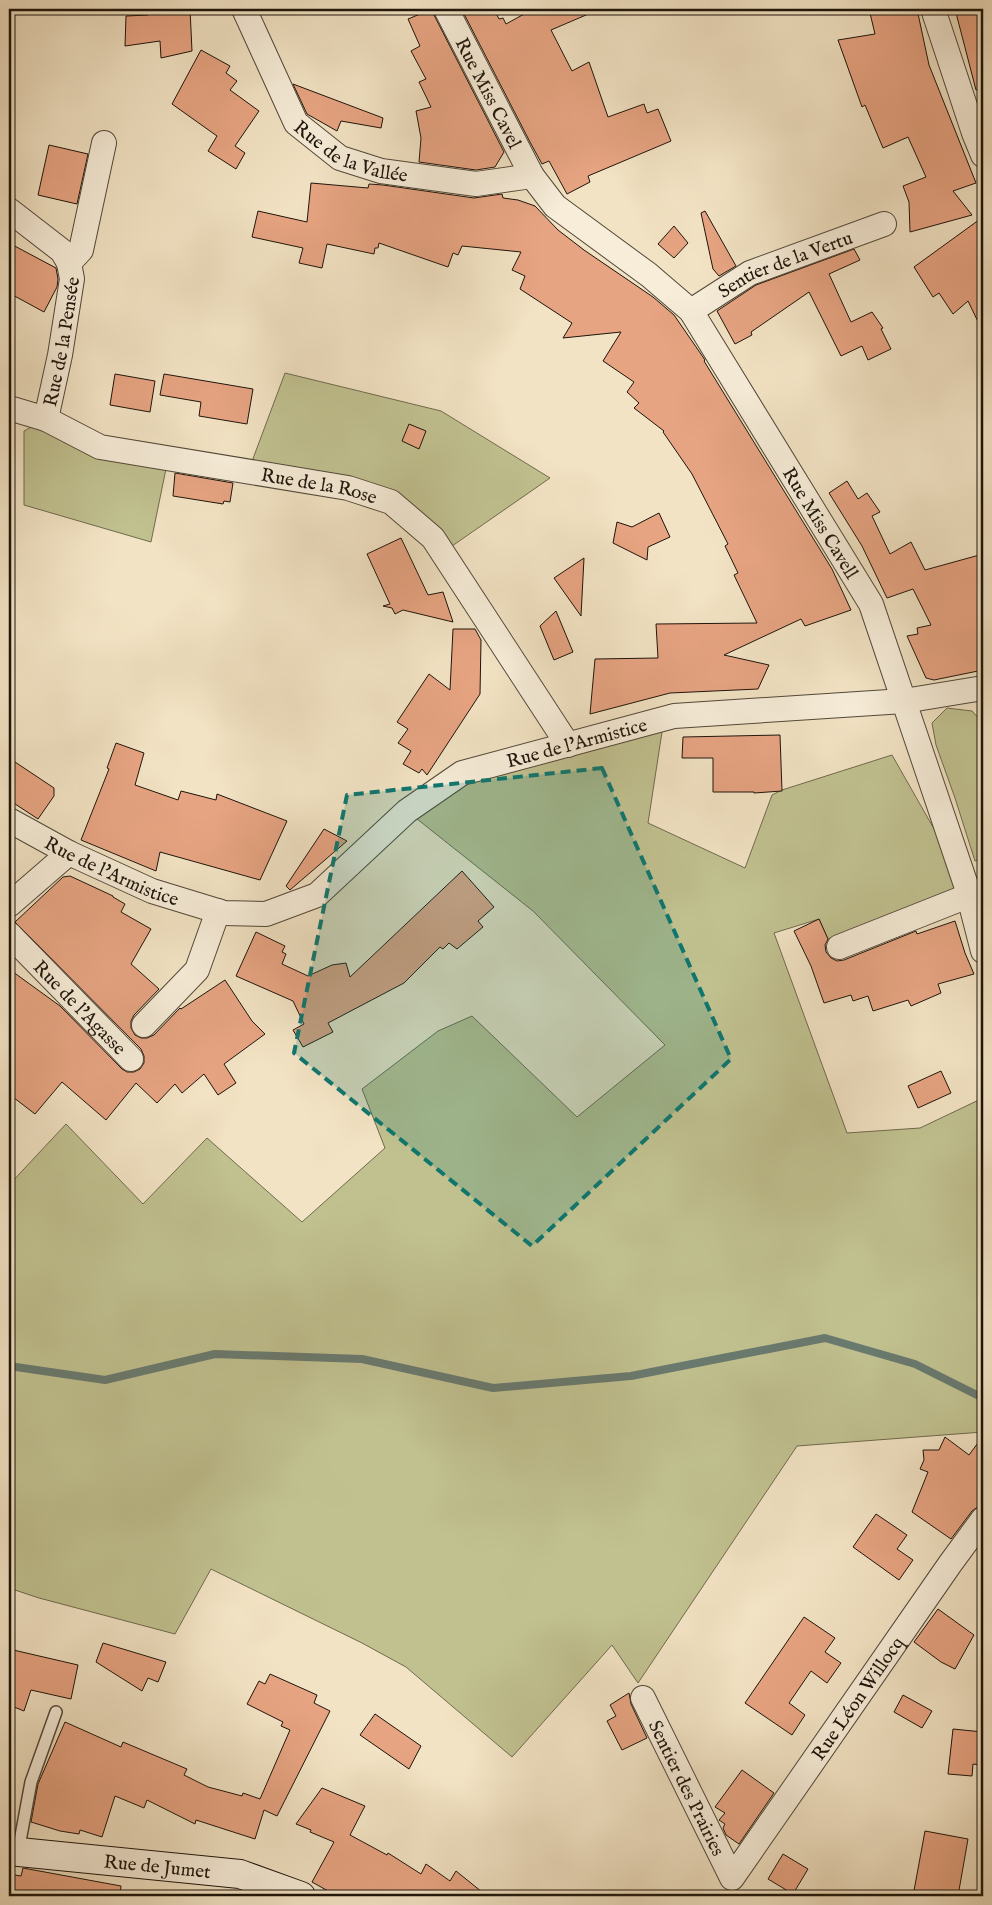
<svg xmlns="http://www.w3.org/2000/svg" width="992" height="1905" viewBox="0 0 992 1905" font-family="'IM FELL English',serif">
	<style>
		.green { fill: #c1c190; stroke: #6f6a4e }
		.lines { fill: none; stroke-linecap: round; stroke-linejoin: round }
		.stream { stroke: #697a6f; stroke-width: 8 }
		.building { fill: #e7a482; stroke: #1d140b }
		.lane-casing { stroke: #524839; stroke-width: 14 }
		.street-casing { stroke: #524839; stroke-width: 26 }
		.secondary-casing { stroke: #1d140b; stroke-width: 30 }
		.lane { stroke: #f7edd9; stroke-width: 11 }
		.street { stroke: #f7edd9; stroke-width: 24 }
		.secondary { stroke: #f7edd9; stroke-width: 28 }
		.marked { fill: #0f766e; fill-opacity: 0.2; stroke: #0f766e; stroke-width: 4; stroke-dasharray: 10 6; stroke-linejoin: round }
		.labels { text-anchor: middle; stroke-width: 4; stroke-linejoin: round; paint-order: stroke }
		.street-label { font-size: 19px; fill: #1d140b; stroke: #f7edd9 }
	</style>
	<rect width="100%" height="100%" fill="#f2e3c4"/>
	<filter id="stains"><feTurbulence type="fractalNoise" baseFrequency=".004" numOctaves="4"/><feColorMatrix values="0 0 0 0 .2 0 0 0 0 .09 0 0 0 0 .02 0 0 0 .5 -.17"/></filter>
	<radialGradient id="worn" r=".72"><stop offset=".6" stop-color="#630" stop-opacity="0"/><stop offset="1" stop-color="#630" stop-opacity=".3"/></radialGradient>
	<path class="green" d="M285 373 441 411 550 478 442 553 366 494 248 472Z
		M46 419 168 459 151 542 24 505V431Z
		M947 708 972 711 983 723V859L975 861 955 798 936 745 932 723Z
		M664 719 648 823 745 868 772 795 782 790 892 755 966 885 828 939 819 919 774 933 847 1133 920 1128 983 1098V1432L797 1446 638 1683 612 1645 512 1757 406 1667 362 1643 211 1569 175 1634 39 1598 9 1588V1185L66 1124 143 1204 207 1138 302 1222 385 1148 362 1089 438 1031 472 1016 577 1117 665 1045 533 911 407 811 462 773Z"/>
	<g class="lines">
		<path class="stream" d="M9 1366 105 1380 215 1354 362 1359 493 1388 631 1376 825 1338 915 1364 983 1398"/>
	</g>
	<path class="building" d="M148 9H190L192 51 161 58 160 41 125 46 126 16 148 15Z
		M432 9 434 15 504 152 495 167 476 170 419 162 421 138 416 111 431 107 419 82 426 79 411 51 420 46 408 19Z
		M468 9H494L499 19 503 18 506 24 526 13 543 9H600L551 30 572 71 589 62 608 117 644 104 647 113 658 109 671 141 588 176 590 182 567 194 549 161 542 164 530 142 463 12Z
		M869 9H917L929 65 976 183 953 191 972 215 910 232 909 202 903 186 926 177 908 137 883 148 865 105 862 107 838 40 875 34Z
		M955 9H983V89L976 90Z
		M201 50 230 66 226 73 237 81 230 90 259 111 235 146 245 153 236 169 208 151 217 136 172 104Z
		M293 84 383 118 381 128 341 121 337 131 307 114Z
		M49 145 88 154 77 204 38 195Z
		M311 183 368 188 369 184 383 185 474 198 502 194 503 198 518 200 535 206 558 230 584 250 653 297 674 315 703 357 705 360 704 361 832 569 851 610 805 626 801 619 724 655 769 665 758 689 670 693 590 714 595 659 658 658 656 624 757 623 734 575 738 573 725 546 728 544 692 474 663 432 664 431 634 408 639 403 627 392 634 382 603 361 621 332 563 338 572 323 520 289 525 276 512 270 521 252 462 246 458 255 453 253 448 267 379 243 378 248H375L374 254 327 244 322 268 299 263 303 248 252 237 258 211 307 222Z
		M705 211 736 266 719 276 713 269 701 213Z
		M983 217V332L968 301 953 314 939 293 933 297 914 267Z
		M674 226 688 243 674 258 658 244Z
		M9 243 56 268 58 279 57 287 44 312 9 293Z
		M854 249 860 260 829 274 851 322 872 312 883 328 881 329 891 349 868 360 862 346 841 356 809 292 751 332 752 335 735 344 717 311 756 285Z
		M115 374 155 381 150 412 110 405Z
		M164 374 253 389 247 424 199 416 201 402 160 395Z
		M409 424 426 431 419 449 402 441Z
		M175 473 233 483 230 502 224 501 223 504 173 496Z
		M847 481 858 499 867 493 880 512 872 516 890 554 911 542 925 570 983 554V670L934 680 926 678 907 636 918 634 917 628 931 625 913 589 887 598 862 546 829 493Z
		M659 513 670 537 648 547 647 560 613 543 617 522 632 527Z
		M401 538 428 595 443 592 453 622 403 610 395 614 392 608 383 606 390 604 367 554Z
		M584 558 581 616 554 578Z
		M556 611 573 652 554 660 540 626Z
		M453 629H475L481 640 480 694 427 775 422 769 419 773 403 764 411 751 398 743 408 729 397 722 429 674 450 690Z
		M780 735 782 791 754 793V792H713V758H682L683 737Z
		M116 743 144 753 135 785 178 800 181 791 216 800 217 794 287 821 260 880 160 852 156 871 81 840 109 769 107 768Z
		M9 758 54 788V796L38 819 9 800Z
		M324 829 347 841 290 890 286 886Z
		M462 871 494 907 478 921 483 927 457 949 449 943 443 949 440 947 404 983 328 1023 333 1032 303 1047 293 1030 304 1024 293 1001 236 976 256 932 285 946 282 952 286 954 282 964 308 976 332 965 346 963 350 977Z
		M70 876 113 896V897L125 904 121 912 151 929 131 964 159 989 134 1015 131 1021V1028L135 1035 141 1038H147L154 1035 180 1008 181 1009 225 980 252 1021 265 1034 224 1064 236 1083 218 1095 204 1074 182 1093 175 1084 157 1103 136 1083 106 1120 62 1082 35 1114 9 1094V969L60 1006 122 1069 127 1072H134L140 1069 144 1063V1056L141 1049 15 922 63 877Z
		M819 919 828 939 825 945 826 952 831 958 837 961 844 960 916 931 917 934 955 921 965 953 974 974 938 984 941 993 911 1006 908 1000 873 1011 868 996 853 1001 851 995 824 1003 811 966 794 931Z
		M941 1071 951 1093 918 1108 908 1086Z
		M983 1436V1500L979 1506 972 1511 951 1539 912 1512 928 1472 920 1469 924 1460 923 1450H939L945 1437 969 1455Z
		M876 1514 907 1535 897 1549 913 1560 899 1580 853 1547Z
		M938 1609 974 1635 955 1669 941 1662 914 1642Z
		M804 1617 835 1638 825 1652 841 1663 827 1683 811 1671 789 1703 805 1715 792 1735 745 1703Z
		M103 1643 166 1662 158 1682 148 1678 142 1691 96 1662Z
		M9 1649 78 1665 71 1699 31 1690 24 1711 9 1705Z
		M270 1674 317 1695 314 1703 330 1711 277 1816 264 1810 255 1839 196 1820 195 1824 147 1800 144 1808 115 1796 102 1837 80 1830 79 1834 60 1831 31 1822 38 1784 65 1722 121 1747 123 1742 187 1769 184 1775 208 1787 242 1796 243 1793 260 1799 290 1730 281 1726 283 1722 247 1704 259 1681 265 1684Z
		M629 1693 631 1704 647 1738 622 1750 607 1721 616 1716 610 1705Z
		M903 1695 932 1711 922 1728 894 1712Z
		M375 1714 421 1746 409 1769 360 1735Z
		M953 1729 983 1732 980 1765 973 1764 972 1776 948 1774Z
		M742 1770 774 1793 739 1844 726 1835 723 1828 725 1824 719 1820 725 1813 715 1807Z
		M322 1788 365 1806 350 1835 387 1855 388 1853 421 1874 426 1864 450 1881 456 1871 487 1896H337L312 1882 334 1842 310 1832 311 1830 296 1824Z
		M925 1831 968 1839 958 1896H913Z
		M783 1854 808 1869 793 1894 768 1879Z
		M23 1868 121 1886 120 1896H9V1874L21 1876Z"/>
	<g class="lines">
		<defs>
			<path id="lane" d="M18 1852 31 1782 56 1712"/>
			<g id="street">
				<path id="s1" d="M244 9 296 123 340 158 381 171 476 184 532 176"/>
				<path id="s2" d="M446 9 532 176 555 206 649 275 691 311 871 604 966 885 983 951"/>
				<path d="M933 9 974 133 983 155"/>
				<path d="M9 210 62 251 69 263"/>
				<path id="s3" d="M691 311 750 273 884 224"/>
				<path id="s4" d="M9 408 46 419 100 447 348 488 391 502 433 538 568 745"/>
				<path id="s5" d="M46 419 60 355 72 279 69 263 81 250 104 143"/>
				<path id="s6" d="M9 820 69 853 152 891 224 913 266 914 317 895 407 811 462 773 674 716 904 701 983 688"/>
				<path d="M9 905 69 853"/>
				<path id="s7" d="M9 934 131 1059"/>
				<path d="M839 947 983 890"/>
				<path d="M144 1025 197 970 218 911"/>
				<path id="s8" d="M643 1698 732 1878 950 1564 983 1519"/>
			</g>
			<g id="secondary">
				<path id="s9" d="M9 1851 240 1874 301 1896"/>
			</g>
		</defs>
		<use href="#lane" class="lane-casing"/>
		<use href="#street" class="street-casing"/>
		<use href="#secondary" class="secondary-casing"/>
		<use href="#lane" class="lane"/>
		<use href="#street" class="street"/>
		<use href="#secondary" class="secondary"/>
	</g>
	<path class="marked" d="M602 768 731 1059 532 1246 294 1053 347 795Z"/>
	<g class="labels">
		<g class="street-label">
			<text dy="7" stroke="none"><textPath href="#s2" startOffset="94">Rue Miss Cavel</textPath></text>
			<text dy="7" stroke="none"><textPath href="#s1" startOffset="189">Rue de la Vallée</textPath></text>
			<text dy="7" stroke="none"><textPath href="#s3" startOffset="106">Sentier de la Vertu</textPath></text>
			<text dy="7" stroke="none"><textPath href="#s5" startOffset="79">Rue de la Pensée</textPath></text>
			<text dy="7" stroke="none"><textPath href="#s4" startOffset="322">Rue de la Rose</textPath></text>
			<text dy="7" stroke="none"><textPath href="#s2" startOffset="646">Rue Miss Cavell</textPath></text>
			<text dy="7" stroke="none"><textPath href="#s6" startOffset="640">Rue de l'Armistice</textPath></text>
			<text dy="7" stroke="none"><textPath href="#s6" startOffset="115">Rue de l'Armistice</textPath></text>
			<text dy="7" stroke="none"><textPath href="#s7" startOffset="102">Rue de l'Agasse</textPath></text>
			<text dy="7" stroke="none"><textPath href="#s8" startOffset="420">Rue Léon Willocq</textPath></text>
			<text dy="7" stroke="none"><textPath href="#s8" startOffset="100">Sentier des Prairies</textPath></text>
			<text dy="7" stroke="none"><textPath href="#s9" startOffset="149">Rue de Jumet</textPath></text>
		</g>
	</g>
	<rect width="992" height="1905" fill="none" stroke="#f2e3c4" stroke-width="30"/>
	<rect x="10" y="10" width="972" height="1885" fill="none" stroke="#1d140b" stroke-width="2.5"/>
	<rect x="15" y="15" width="962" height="1875" fill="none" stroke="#1d140b"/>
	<rect width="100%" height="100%" filter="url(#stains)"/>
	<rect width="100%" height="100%" fill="url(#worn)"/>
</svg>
